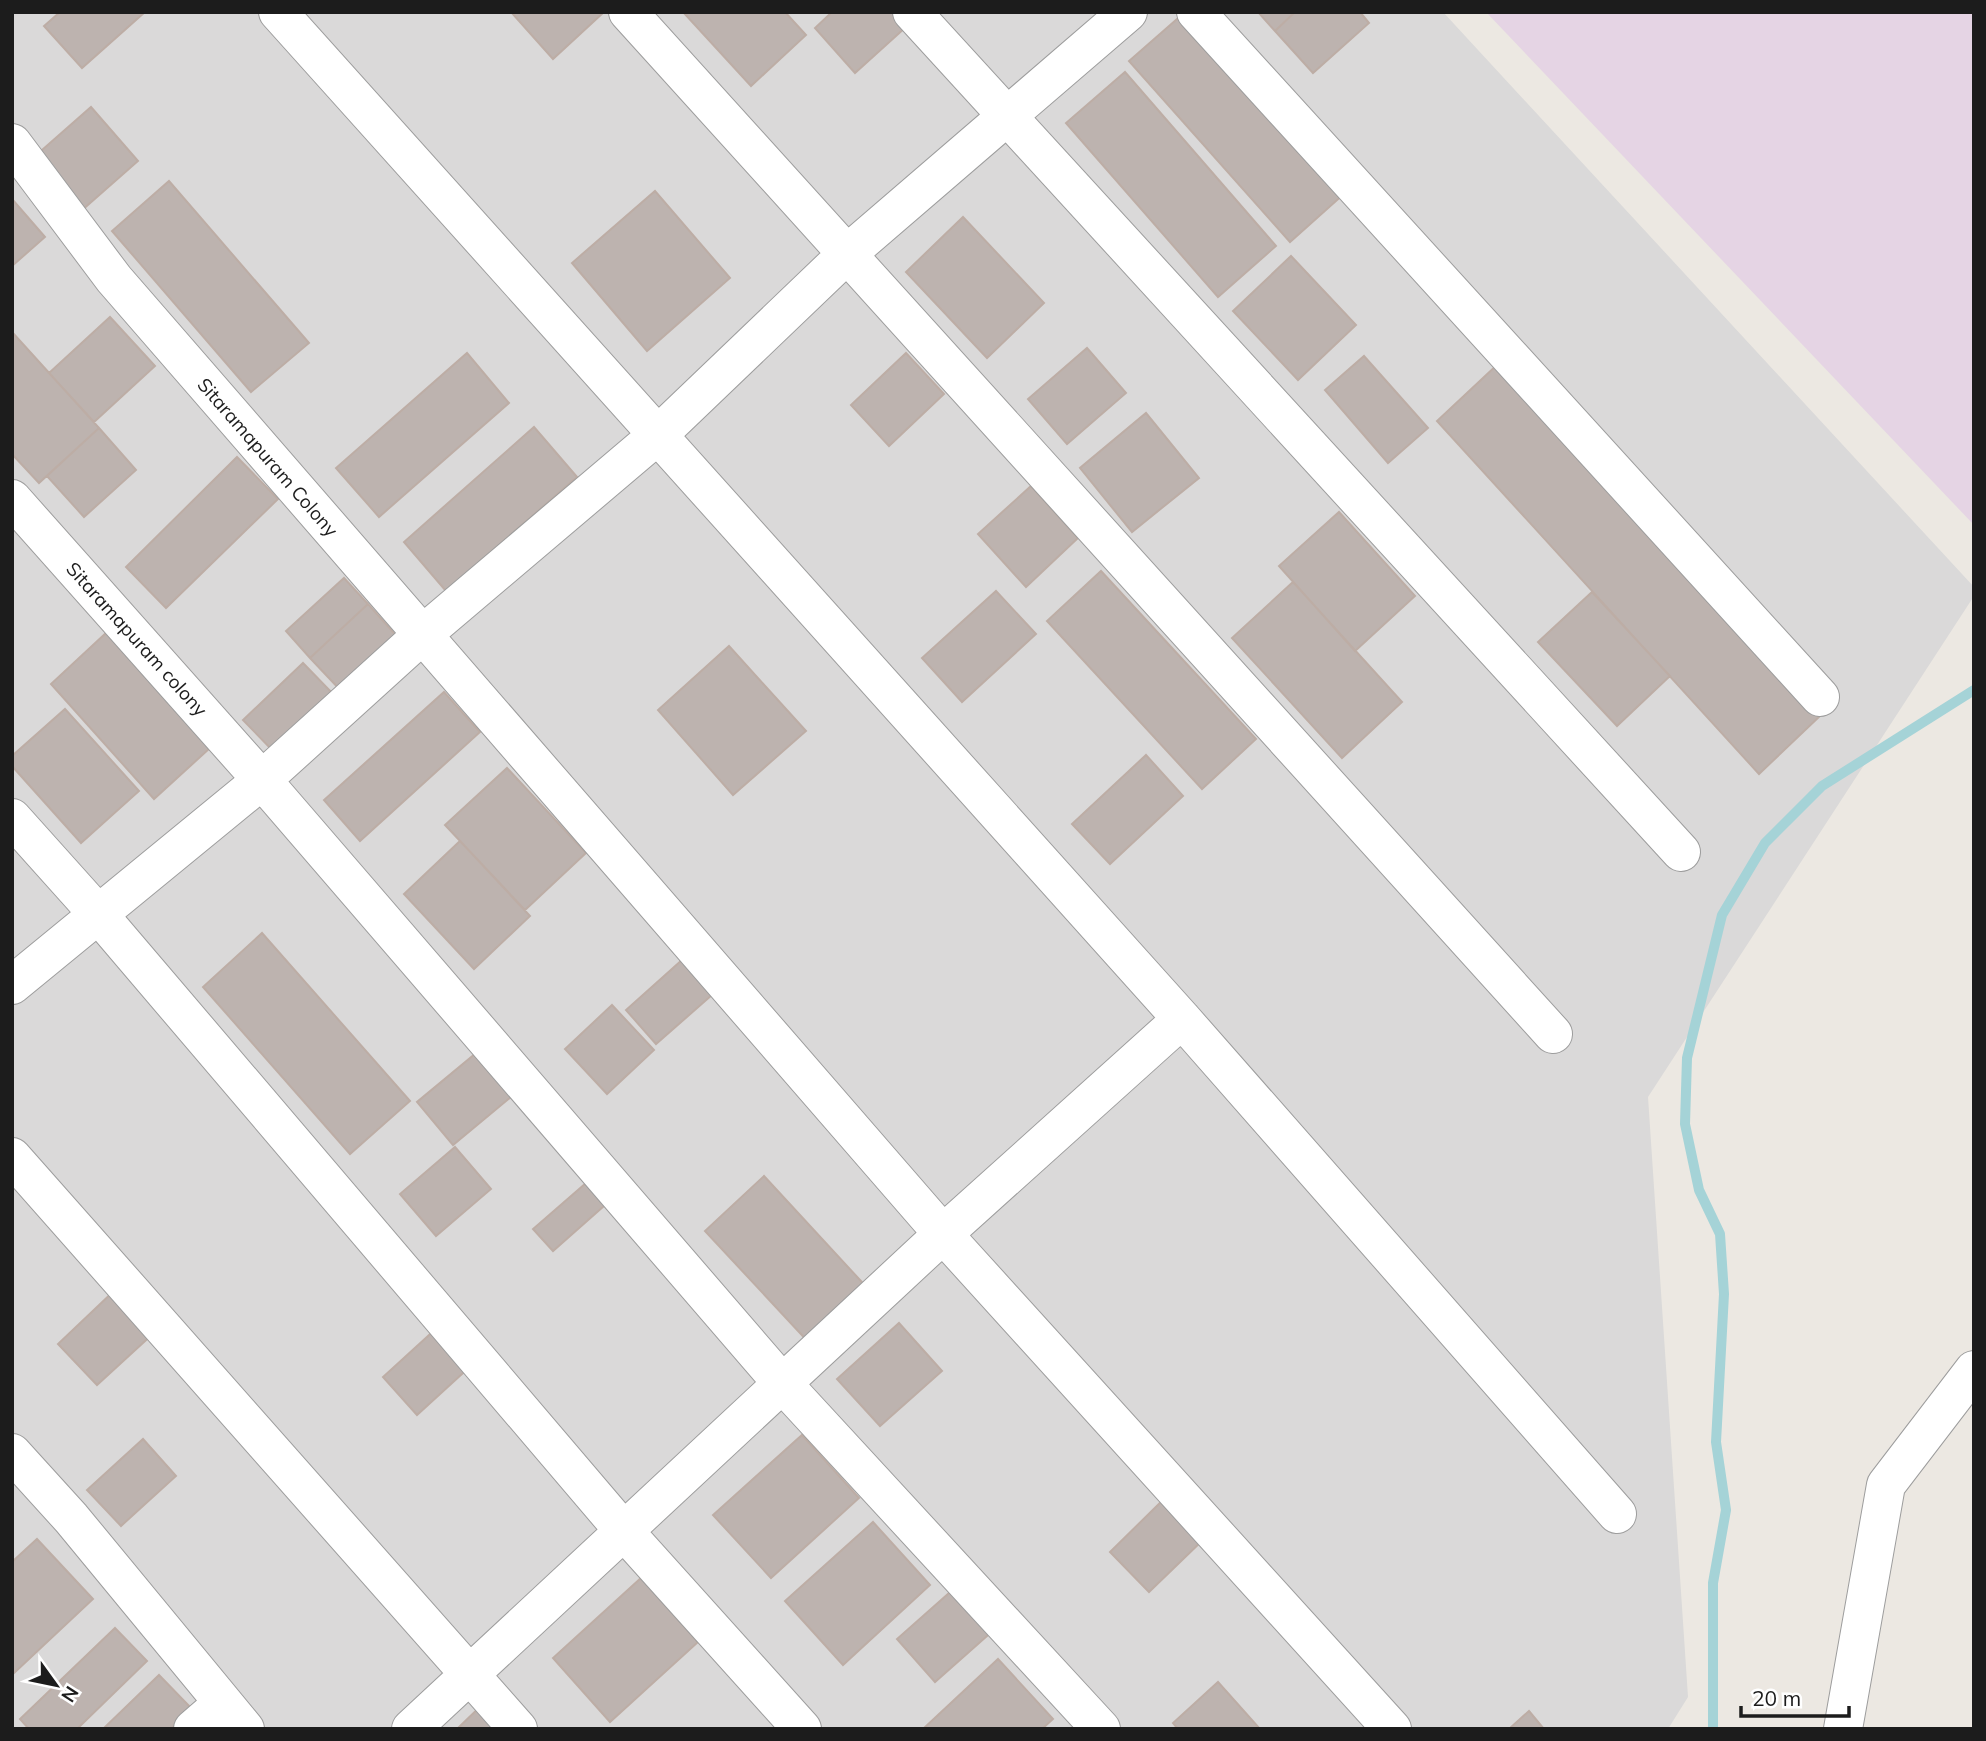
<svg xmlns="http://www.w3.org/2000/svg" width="1986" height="1741" viewBox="0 0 1986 1741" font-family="Mulish,sans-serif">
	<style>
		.residential { fill: #dad9d9 }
		.industrial { fill: #e5d4e4 }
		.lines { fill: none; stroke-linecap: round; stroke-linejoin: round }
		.stream { stroke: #a5d3d7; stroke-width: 10 }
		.building { fill: #bdb3af; stroke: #bdada5; stroke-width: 2 }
		.minor-casing { stroke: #9d9d9d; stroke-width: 40 }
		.minor { stroke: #fff; stroke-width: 38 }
		.labels { text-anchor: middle; stroke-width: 5; stroke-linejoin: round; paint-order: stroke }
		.street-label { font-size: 19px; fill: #1c1c1c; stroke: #fff }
	</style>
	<rect width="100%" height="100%" fill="#ece8e2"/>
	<path class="residential" d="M12 12H1443L1974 587V596L1648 1097 1688 1697 1668 1729H12Z"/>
	<path class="industrial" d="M1486 12H1974V525Z"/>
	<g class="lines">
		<path class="stream" d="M1713 1729V1583L1726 1510 1716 1442 1724 1294 1720 1234 1699 1190 1685 1124 1687 1058 1722 915 1765 843 1822 786 1974 690"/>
	</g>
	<path class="building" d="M60 12H145L82 68 44 26Z
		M511 12H604L553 59Z
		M683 12H785L806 35 751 86Z
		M832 12H892L906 27 855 73 815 28Z
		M1258 12H1295L1275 31Z
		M1295 12H1360L1369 23 1313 73 1275 31Z
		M1184 13 1345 193 1290 242 1129 61Z
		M1125 72 1276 246 1218 297 1066 123Z
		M91 107 138 161 81 211 34 157Z
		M169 181 309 343 251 392 112 231Z
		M655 191 730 278 647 351 572 263Z
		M12 199 45 237 12 266Z
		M963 217 1044 303 987 358 906 272Z
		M1291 256 1356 325 1298 380 1233 311Z
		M110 317 155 366 94 422 49 373Z
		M12 332 99 428 39 483 12 454Z
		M1087 348 1126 393 1067 444 1028 399Z
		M467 353 509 403 379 517 336 468Z
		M906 353 944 394 889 446 851 405Z
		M1364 356 1428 428 1388 463 1325 390Z
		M1498 364 1820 716 1759 774 1437 421Z
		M1146 413 1199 478 1132 532 1080 468Z
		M534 427 577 477 446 591 404 542Z
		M99 428 136 470 84 517 47 476Z
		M237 457 278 499 166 608 126 567Z
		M1031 486 1078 538 1026 587 978 534Z
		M1339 512 1415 596 1355 651 1279 566Z
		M1101 571 1256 739 1202 789 1047 621Z
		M344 578 368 604 310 658 286 631Z
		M1293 582 1402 702 1342 758 1232 638Z
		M996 591 1036 634 962 702 922 658Z
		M1592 592 1670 676 1617 726 1538 642Z
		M368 604 402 642 344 694 310 658Z
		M106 633 210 748 154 799 51 684Z
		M729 646 806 731 733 795 658 710Z
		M303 663 336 697 276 754 243 720Z
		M444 692 480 732 360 841 324 800Z
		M65 709 139 791 81 843 12 766V756Z
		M1146 755 1183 796 1110 864 1072 824Z
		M507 768 586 853 525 910 445 825Z
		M460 841 530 916 474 969 404 894Z
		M262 933 410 1101 350 1154 203 987Z
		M682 960 712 995 656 1044 626 1010Z
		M612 1005 654 1050 607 1094 565 1049Z
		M481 1049 517 1092 453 1145 417 1102Z
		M455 1147 491 1189 436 1236 400 1194Z
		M764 1176 872 1293 813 1347 705 1231Z
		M593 1177 612 1199 553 1251 533 1229Z
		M116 1289 155 1332 97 1385 58 1344Z
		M899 1323 942 1371 880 1426 837 1379Z
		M439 1326 473 1364 417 1415 383 1377Z
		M802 1435 859 1498 771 1578 713 1515Z
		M143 1439 176 1476 121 1526 87 1490Z
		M1166 1497 1205 1538 1149 1592 1110 1552Z
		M873 1522 930 1585 843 1665 785 1601Z
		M37 1539 93 1599 12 1675V1562Z
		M641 1578 698 1642 610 1722 553 1658Z
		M957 1586 995 1629 935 1682 897 1639Z
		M115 1628 147 1661 77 1729H29L20 1719Z
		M998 1659 1053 1719 1042 1729H923Z
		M159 1675 192 1709 171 1729H103Z
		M1218 1682 1260 1729H1178L1173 1723Z
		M485 1702 510 1729H457Z
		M1529 1711 1544 1729H1509Z"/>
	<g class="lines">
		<defs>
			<path id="minor" d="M278 12 1182 1019 1617 1514
				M628 12 1553 1034
				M912 12 1681 852
				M1196 12 1820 697
				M12 143 114 279 943 1234 1392 1729
				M12 499 262 780 782 1383 1101 1729
				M12 818 99 915 623 1530 802 1729
				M12 985 262 780 422 635 659 434 847 254 1128 12
				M12 1157 518 1729
				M12 1453 71 1518 245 1729
				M193 1729 223 1703
				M411 1729 943 1234 1182 1019
				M1843 1729 1886 1485 1974 1370"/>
		</defs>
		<use href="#minor" class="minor-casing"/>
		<use href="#minor" class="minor"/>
	</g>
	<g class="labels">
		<g class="street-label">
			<text transform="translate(268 457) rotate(49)" y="7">Sitaramapuram Colony</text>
			<text transform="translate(137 639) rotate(48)" y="7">Sitaramapuram colony</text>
		</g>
	</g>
	<rect width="1986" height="1741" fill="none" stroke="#1c1c1c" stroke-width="28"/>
	<g transform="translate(56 1685) rotate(123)" stroke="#ffffff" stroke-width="5" paint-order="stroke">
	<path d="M0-5L12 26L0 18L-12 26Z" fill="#1c1c1c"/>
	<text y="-10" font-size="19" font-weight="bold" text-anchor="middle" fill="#1c1c1c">N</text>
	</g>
	<path d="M1741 1706v10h108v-10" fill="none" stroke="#1c1c1c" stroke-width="3.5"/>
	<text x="1752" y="1706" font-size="21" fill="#1c1c1c" stroke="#ffffff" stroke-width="5" paint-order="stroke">20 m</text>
</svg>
